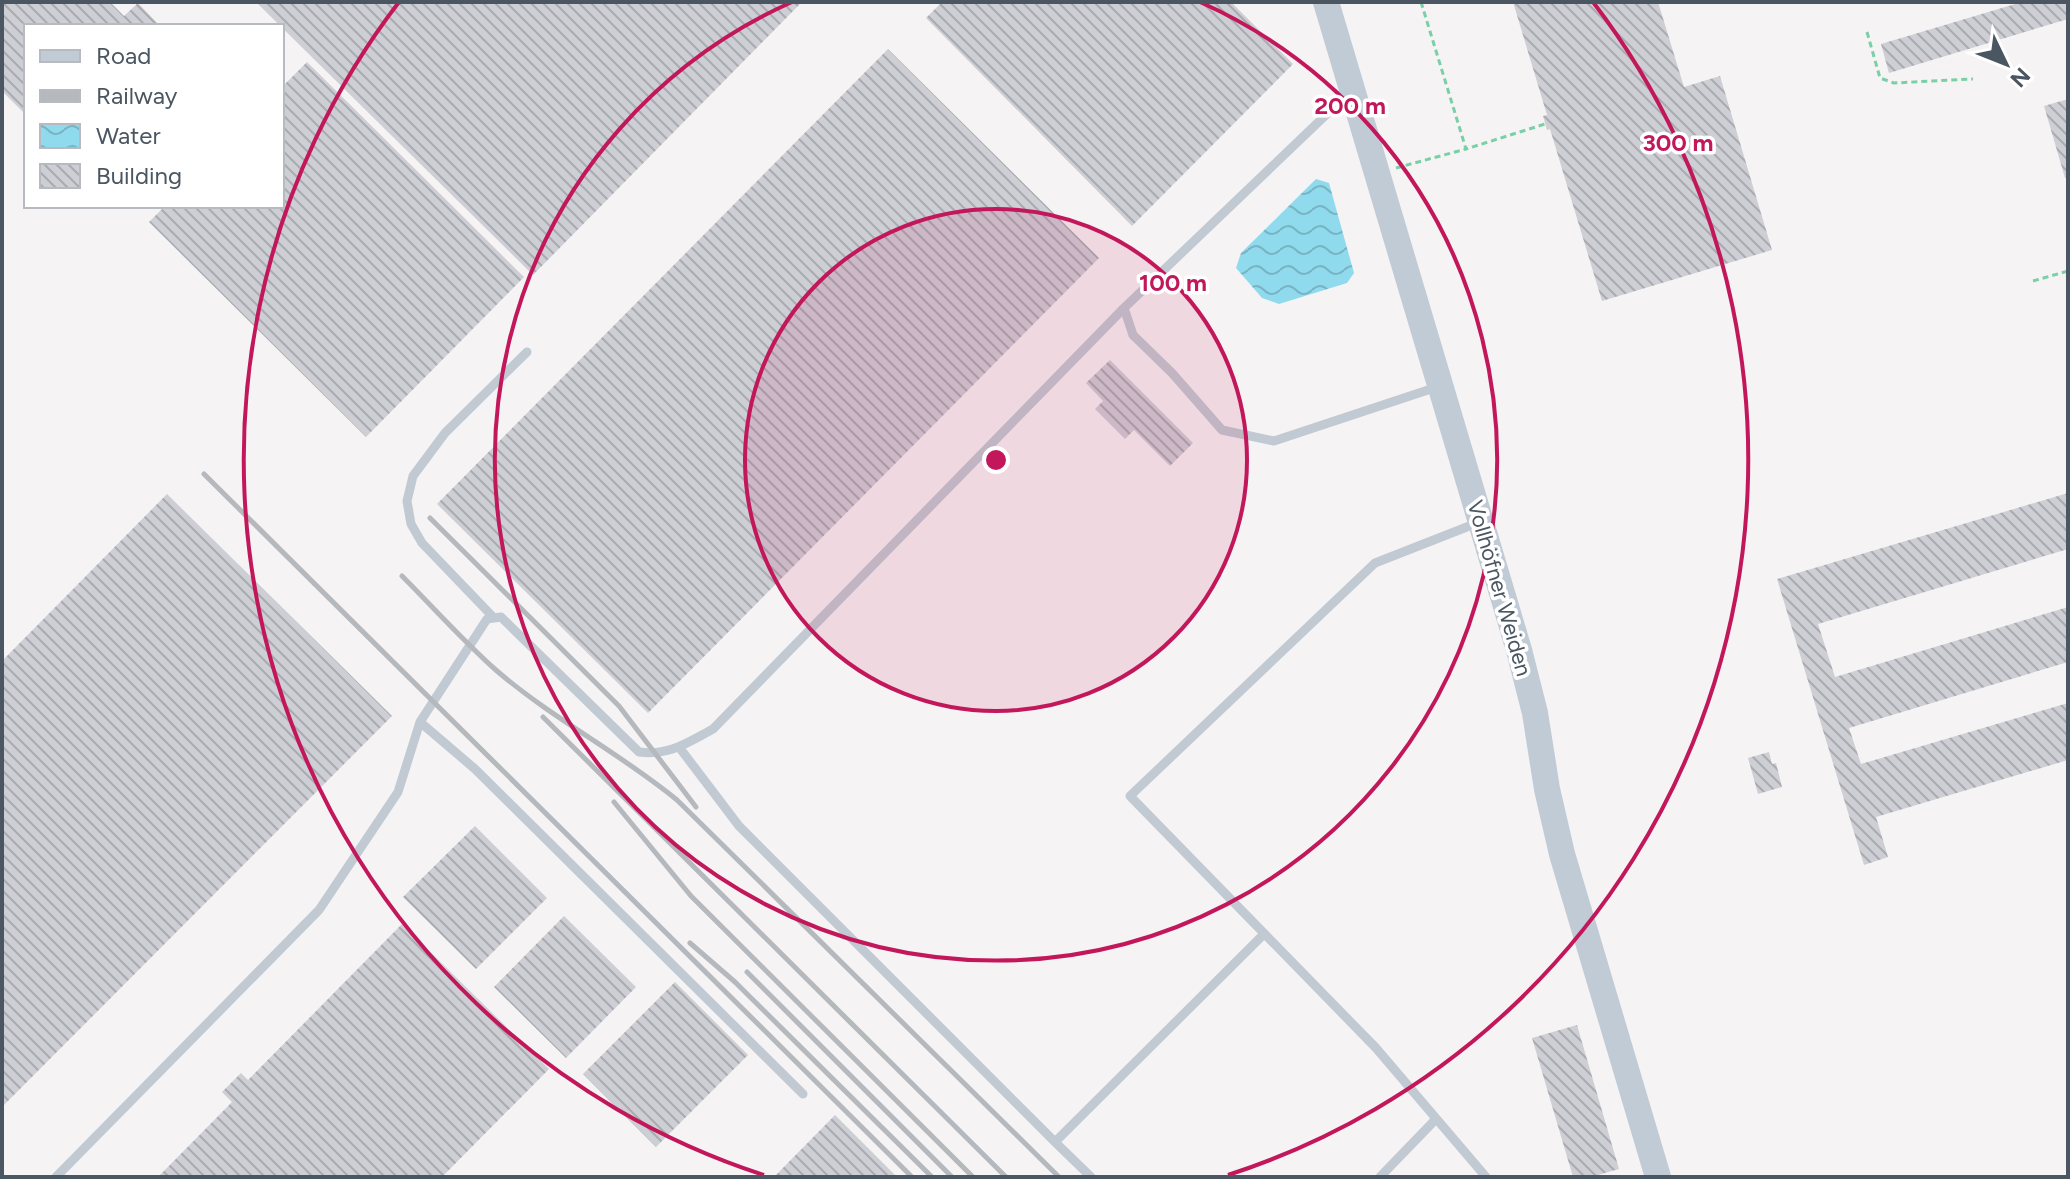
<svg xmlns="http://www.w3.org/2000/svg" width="2070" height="1179" viewBox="0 0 2070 1179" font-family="Figtree,sans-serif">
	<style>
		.water { fill: url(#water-waves) }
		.building { fill: url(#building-back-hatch) }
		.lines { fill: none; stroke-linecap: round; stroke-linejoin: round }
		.path { stroke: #7ad0a6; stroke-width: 3; stroke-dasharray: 6 4; stroke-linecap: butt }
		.service { stroke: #c1cad2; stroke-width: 9 }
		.secondary { stroke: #c1cbd6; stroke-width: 26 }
		.rail { stroke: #b5b8bd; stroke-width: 5 }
		.ring { fill: none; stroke: #c2185b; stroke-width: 4 }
		.labels { text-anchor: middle; stroke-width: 7; stroke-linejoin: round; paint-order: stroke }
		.street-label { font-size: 22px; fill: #4a5661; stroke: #fff }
		.centre { fill: #c2185b; stroke: #fff; stroke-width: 4 }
		.ring-label { font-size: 24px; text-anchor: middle; font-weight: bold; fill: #c2185b; stroke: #fff; stroke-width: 7; stroke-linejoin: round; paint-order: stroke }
	</style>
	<defs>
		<pattern id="water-waves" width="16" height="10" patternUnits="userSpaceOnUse" patternTransform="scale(2)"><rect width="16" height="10" fill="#90daee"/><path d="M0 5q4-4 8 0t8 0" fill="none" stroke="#78b4c4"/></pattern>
		<pattern id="building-back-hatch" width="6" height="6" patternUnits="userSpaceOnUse" patternTransform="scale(2)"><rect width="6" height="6" fill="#cdcfd5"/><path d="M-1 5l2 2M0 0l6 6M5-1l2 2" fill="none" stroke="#a8abb0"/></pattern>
	</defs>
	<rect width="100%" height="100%" fill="#f5f3f3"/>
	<path class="water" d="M1316 179 1329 183 1354 273 1347 283 1279 304 1262 298 1236 268 1241 253Z"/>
	<path class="building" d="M2 2H110L124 16 138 3 160 26H26V115L2 91Z
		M256 2H798L800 4 533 275Z
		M942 2H1231L1293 64 1132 226 926 18Z
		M1513 2H1658L1684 87 1720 76 1772 250 1602 301 1550 129 1547 130 1543 116 1547 115Z
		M2022 2H2068V19L1889 73 1881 44Z
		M888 49 1099 258 648 713 437 504Z
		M307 62 524 277 366 437 149 222 165 206H282V87Z
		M2068 99V177L2065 178 2044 106Z
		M1110 360 1193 443 1170 466 1134 430 1125 439 1095 409 1103 401 1086 383Z
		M2068 493V549L1818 624 1835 677 2068 607V662L1849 728 1861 764 2068 703V760L1876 817 1888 857 1864 865 1777 579Z
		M167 494 392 716 2 1107V661Z
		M1769 752 1772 764 1776 763 1782 787 1758 794 1748 758Z
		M475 826 547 898 476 969 403 897Z
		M564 916 636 987 566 1058 494 987Z
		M402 924 549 1069 442 1177H158L232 1102 222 1092 241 1073 248 1080Z
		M675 982 748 1055 656 1147 583 1074Z
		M1577 1025 1619 1169 1591 1177H1573L1532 1038Z
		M835 1115 897 1177H774Z"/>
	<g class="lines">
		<path class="path" d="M1421 2 1466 149 1545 124
			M1867 32 1880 78 1894 83 1973 79
			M1396 168 1466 149
			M2033 281 2068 271"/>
		<path class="service" d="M1353 107 1330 111 1124 308 1133 335 1172 373 1222 430 1274 441 1437 387
			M1477 523 1375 563 1130 796 1376 1048 1486 1177
			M494 618 422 543 411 524 407 501 413 476 445 433 527 352
			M420 722 475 769 803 1094
			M679 747 739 826 1055 1142 1264 934
			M1055 1142 1091 1177
			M56 1177 319 910 398 792 420 722 487 619 501 617 639 752C669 756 687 743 713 729L1124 308
			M1380 1177 1436 1119"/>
		<path class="secondary" d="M1326 2 1519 650 1535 713 1547 789 1562 854 1658 1177"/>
		<path class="rail" d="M204 474 912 1177
			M430 518 619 706 696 807
			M402 576C433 607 464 642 497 671 553 719 620 753 677 800L1059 1177
			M543 717 1006 1177
			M614 802 691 896 973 1177
			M690 943 735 982 932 1177
			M747 972 952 1177"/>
	</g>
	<circle cx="996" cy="460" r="251" fill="#c2185b" fill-opacity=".12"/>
	<g class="ring">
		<circle cx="996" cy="460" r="251"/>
		<path d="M1200 2A501 501 0 1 1 792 2"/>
		<path d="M764 1175A752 752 0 0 1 399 2M1593 2A752 752 0 0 1 1228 1175"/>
	</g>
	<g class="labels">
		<g class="street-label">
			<text transform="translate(1500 588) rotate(74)" y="8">Vollhöfner Weiden</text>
		</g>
	</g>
	<circle cx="996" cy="460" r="12" class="centre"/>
	<g class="ring-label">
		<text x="1350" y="114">200 m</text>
		<text x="1678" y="151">300 m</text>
		<text x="1173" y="291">100 m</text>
	</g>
	<rect width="2070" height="1179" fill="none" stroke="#4a5661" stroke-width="8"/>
	<rect x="24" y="24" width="260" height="184" fill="#ffffff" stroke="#b7bbc0" stroke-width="2"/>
	<rect x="40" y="50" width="40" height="12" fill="#c1cbd6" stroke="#b7bbc0" stroke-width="2"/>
	<text x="96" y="64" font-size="24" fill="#4a5661">Road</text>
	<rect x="40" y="90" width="40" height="12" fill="#b5b8bd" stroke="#b7bbc0" stroke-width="2"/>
	<text x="96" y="104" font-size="24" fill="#4a5661">Railway</text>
	<rect x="40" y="124" width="40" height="24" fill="url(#water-waves)" stroke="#b7bbc0" stroke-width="2"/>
	<text x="96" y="144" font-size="24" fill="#4a5661">Water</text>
	<rect x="40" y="164" width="40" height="24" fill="url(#building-back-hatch)" stroke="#b7bbc0" stroke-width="2"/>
	<text x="96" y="184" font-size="24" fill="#4a5661">Building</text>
	<g transform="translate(2006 64) rotate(133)" stroke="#ffffff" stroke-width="6" paint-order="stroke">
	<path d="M0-6L14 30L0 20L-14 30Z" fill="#4a5661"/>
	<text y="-12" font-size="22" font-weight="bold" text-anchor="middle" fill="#4a5661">N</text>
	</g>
</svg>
